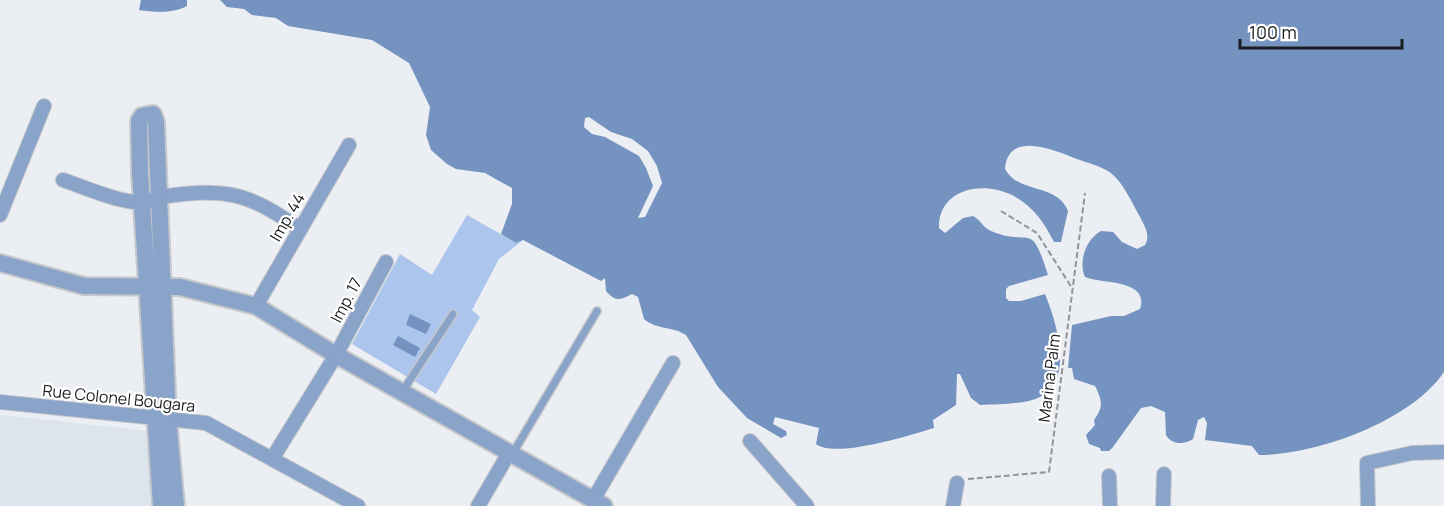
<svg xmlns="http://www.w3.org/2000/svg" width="1444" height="506" viewBox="0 0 1444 506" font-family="Manrope,sans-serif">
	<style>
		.built { fill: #dce4ee }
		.green { fill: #abc5ec }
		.water { fill: #7593c0 }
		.pier { fill: #ebeef2 }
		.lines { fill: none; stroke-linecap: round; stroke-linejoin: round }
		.service-casing { stroke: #c6c8cc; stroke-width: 10 }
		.minor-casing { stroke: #c6c8cc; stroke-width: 16 }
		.tertiary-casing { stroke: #c6c8cc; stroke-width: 20 }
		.path { stroke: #929498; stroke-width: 2; stroke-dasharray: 6 3; stroke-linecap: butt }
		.service { stroke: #8aa3c8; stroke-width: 7 }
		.minor { stroke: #8aa3c8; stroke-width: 14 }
		.tertiary { stroke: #8aa3c8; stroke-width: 16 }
		.labels { text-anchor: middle; stroke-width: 4.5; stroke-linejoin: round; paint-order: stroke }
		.street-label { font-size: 16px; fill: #1b1c1e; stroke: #fff }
	</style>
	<rect width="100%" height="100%" fill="#ebeef2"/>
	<path class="built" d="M0 415 150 431V506H0Z"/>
	<path class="green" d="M467 215 516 243 523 240 499 259 472 310 480 317 436 394 352 344 400 254 432 275Z"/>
	<path class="water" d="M141 0H187V6C172 14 155 12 139 10Z
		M220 0H1444V372C1411 421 1317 455 1259 455L1252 446 1205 440 1207 423 1204 417 1198 420 1193 439C1184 445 1172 445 1166 435L1165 412 1151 406 1141 408 1113 447 1109 451H1101L1100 448 1089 444 1086 435 1095 425 1094 420C1104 407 1102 400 1095 386L1074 379 1072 368H1068L1072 325 1111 316H1124L1140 309C1150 279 1101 284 1085 277 1078 262 1086 239 1101 231L1113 232 1122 242 1137 249 1145 245C1151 235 1144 225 1139 215 1131 201 1124 184 1111 173 1101 166 1088 163 1077 159 1056 151 1008 129 1005 169 1018 194 1057 183 1068 211L1061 242H1054C1044 222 1033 206 1012 195 982 180 938 189 939 228L945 233 963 218 973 216C980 219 983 228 991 231 1032 248 1030 218 1048 275L1009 286 1006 289V298L1009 301H1021L1045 294C1056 321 1075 379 1040 397 1023 405 998 404 980 405L971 398 960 374H957L956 405 933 420 934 428C911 435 835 459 816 444L819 428 775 417 773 424 786 431 787 435 781 438 747 418 718 387 686 335C672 326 657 330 644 319L638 297 632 294C621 300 615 302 606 291L605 278 601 281 523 240 516 243 501 234 512 204V188L485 173 456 169 447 164 431 150 426 135 430 107 409 63 372 40 288 26 276 18 252 15 244 9 227 7Z
		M410 314 431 324 426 334 406 325Z
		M398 336 420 348 415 357 393 345Z"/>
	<path class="pier" d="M589 117 611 132 632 139 648 151 657 166 662 183 645 217 638 218 653 186 646 168 639 156 605 137 592 134 584 127 585 118Z"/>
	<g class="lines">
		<defs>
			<path id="service" d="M402 392 453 314
				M513 453 597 311"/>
			<path id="minor" d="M63 180C84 187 122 204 143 202 149 202 155 198 161 197 222 188 249 191 299 229
				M0 215 44 106
				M256 306 349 145
				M0 402 206 423 358 506
				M750 441 807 506
				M272 459 336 355 386 262
				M1109 476 1110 506
				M593 500 673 363
				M478 506 509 453
				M953 506 957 483
				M1163 506 1164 474
				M1368 506 1367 463 1412 453 1444 452"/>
			<path id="tertiary" d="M0 263 84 286 180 287 256 306 336 355 604 506
				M161 506 140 172 139 121 142 116 153 114 156 122 168 419 176 506"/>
		</defs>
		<use href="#service" class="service-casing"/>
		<use href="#minor" class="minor-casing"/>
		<use href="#tertiary" class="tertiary-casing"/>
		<path class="path" d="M1001 211 1037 233 1072 288
			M968 479 1049 472 1085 193"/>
		<use href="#service" class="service"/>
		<use href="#minor" class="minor"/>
		<use href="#tertiary" class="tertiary"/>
	</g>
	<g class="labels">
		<g class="street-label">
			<text transform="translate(287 217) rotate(-60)" y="6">Imp. 44</text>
			<text transform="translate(346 300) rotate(-62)" y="6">Imp. 17</text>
			<text transform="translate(1049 378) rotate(-83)" y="6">Marina Palm</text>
			<text transform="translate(119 398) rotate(6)" y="6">Rue Colonel Bougara</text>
		</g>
	</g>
	<path d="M1240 39v9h162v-9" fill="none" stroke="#1b1c1e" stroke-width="3"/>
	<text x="1249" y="39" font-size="18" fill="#1b1c1e" stroke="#ffffff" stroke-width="4.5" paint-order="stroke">100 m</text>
</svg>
